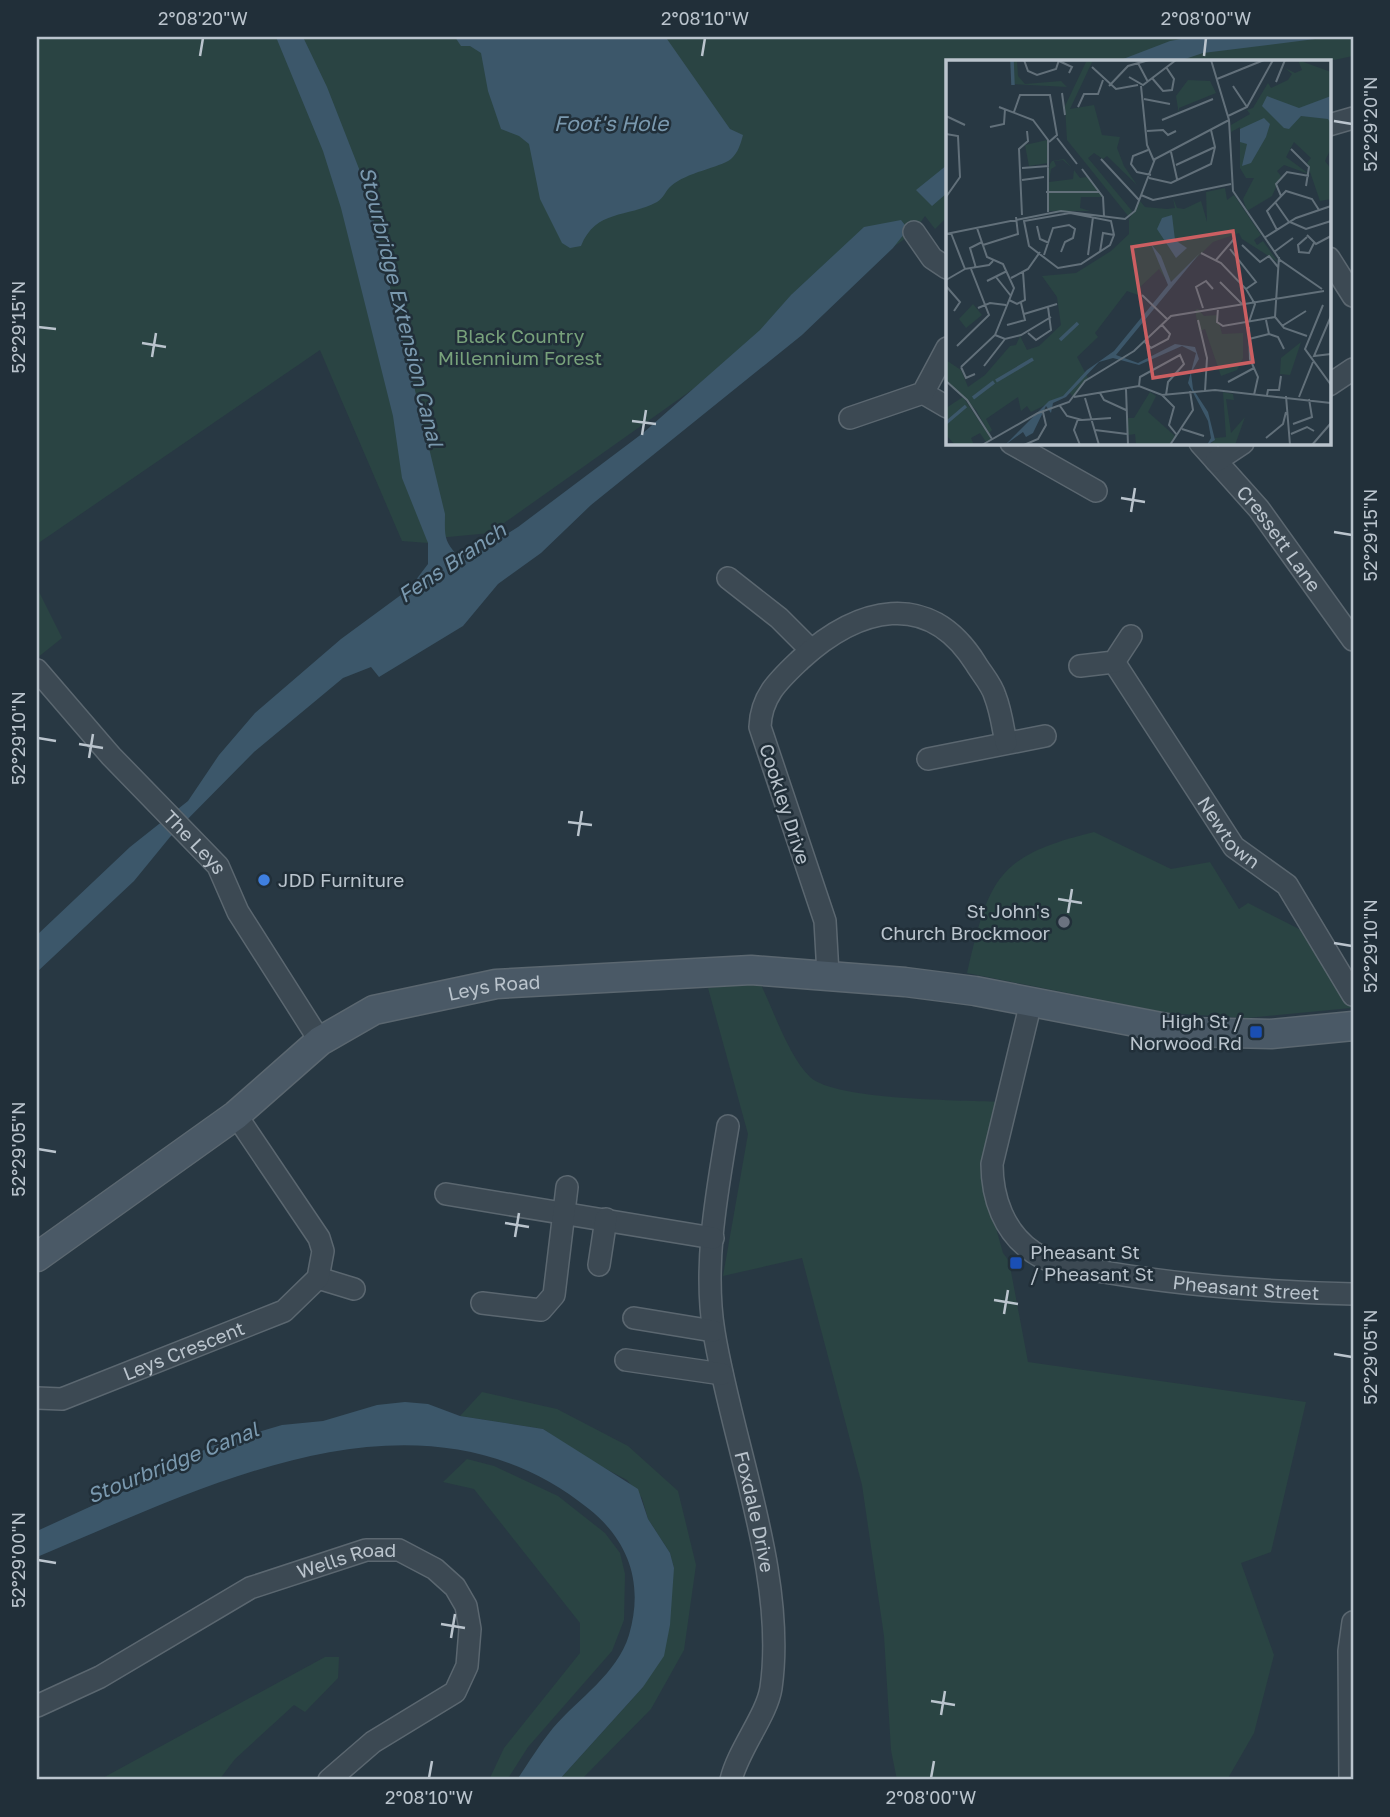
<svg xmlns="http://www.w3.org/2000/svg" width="1390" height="1817" viewBox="0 0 1390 1817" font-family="'Golos Text',sans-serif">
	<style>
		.green { fill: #2a4443 }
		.water { fill: #3c576a }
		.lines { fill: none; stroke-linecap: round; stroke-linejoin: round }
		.street-casing { stroke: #5b6770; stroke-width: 24 }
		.secondary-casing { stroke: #5b6770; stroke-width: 31 }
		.street { stroke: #3c4953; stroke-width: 21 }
		.secondary { stroke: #4a5966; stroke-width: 28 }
		.ticks { fill: none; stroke: #bac4cd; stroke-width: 2.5 }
		.shop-dot { fill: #3f7fe0; stroke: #212f39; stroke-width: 2.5 }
		.worship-dot { fill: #6b7280; stroke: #212f39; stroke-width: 2.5 }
		.transit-dot { fill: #1a4fb4; stroke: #212f39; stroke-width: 2.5 }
		.labels { text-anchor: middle; stroke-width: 5; stroke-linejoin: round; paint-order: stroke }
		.park-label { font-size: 19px; fill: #78a27b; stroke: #212f39 }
		.street-label { font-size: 19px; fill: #bac4cd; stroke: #212f39 }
		.poi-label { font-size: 19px; fill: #bac4cd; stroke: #212f39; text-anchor: start }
		.water-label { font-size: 21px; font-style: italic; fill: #7a99af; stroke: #212f39 }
		.inset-river { fill: none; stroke: #3c576a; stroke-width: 3.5 }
		.inset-road { fill: none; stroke: #62707a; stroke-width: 2 }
		.view { fill: #cc5f62; fill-opacity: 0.15; stroke: #cc5f62; stroke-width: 3.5 }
		.inset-edge { fill: none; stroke: #bac4cd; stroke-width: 3.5 }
		.neatline { fill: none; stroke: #bac4cd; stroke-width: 2.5 }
		.ticks-label { font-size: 18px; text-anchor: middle; fill: #bac4cd }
	</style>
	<rect width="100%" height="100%" fill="#283843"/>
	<path class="green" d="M37 37H1353V56L1329 61H947V217L935 229 925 216 913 233 490 533 427 539 428 543 402 541 320 350 37 544Z
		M37 588 62 638 37 658Z
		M1094 832 1171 869 1210 862 1239 909 1248 903 1303 931 1351 1008 1247 1018 1168 1013 967 973C989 879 996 856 1094 832Z
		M760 983C773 1009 789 1057 810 1077 836 1101 965 1100 1004 1102L987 1196 1003 1253 1009 1261 1028 1362 1306 1402 1271 1552 1241 1563 1274 1655 1254 1733 1227 1780H897L891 1750 884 1636 862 1485 802 1258 723 1276 748 1134 708 988Z
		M482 1392 557 1409 628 1446 678 1491 696 1565 684 1650 651 1709 581 1780H559L643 1687 674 1568 670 1553 648 1519 642 1498 627 1480 591 1461 543 1429 460 1416Z
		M467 1459 494 1466 558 1496 605 1533 620 1553 625 1574 624 1620 612 1651 528 1747 507 1780H489L504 1748 580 1653V1623L474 1489 443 1482Z
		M325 1657H339L338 1678 305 1712 294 1705 235 1759 219 1780H99Z"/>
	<path class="water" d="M276 37H303L327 87 365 184 445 514C445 534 443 540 457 555L477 553 518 527 643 433 760 330 791 295 864 227 901 220 908 229 893 248 802 335 591 505 541 553 498 584 463 626 379 677 371 667 343 678 254 752 170 837 134 881 37 972V935L130 847 188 801 219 755 255 713 341 639 409 589 428 564V543L402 478 393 416 341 208 323 151Z
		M455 37 667 39 730 129 743 135C741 143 738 153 731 159 719 168 687 172 671 186 666 190 663 199 657 202 627 218 596 209 581 246L570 248 562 243 540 199 529 144 519 136 501 129 488 91 481 53 470 46H461Z
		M1192 37H1331L1203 53 1179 61H1118L1170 41Z
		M947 165V193L932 206 916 190Z
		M405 1402 428 1404 460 1416 543 1429 638 1489 648 1519 670 1553 674 1568 670 1625 664 1656 643 1687 559 1780H517C528 1763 540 1744 553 1728 579 1698 617 1674 629 1635 644 1584 629 1541 589 1509 420 1373 207 1486 37 1557V1531L155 1477 211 1446 282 1425 323 1421 377 1405Z"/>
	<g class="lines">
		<defs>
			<g id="street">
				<path d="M1329 125 1353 118"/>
				<path d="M914 232 932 258 947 268"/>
				<path d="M1329 258 1353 296"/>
				<path d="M1329 385 1353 369"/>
				<path d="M923 393 947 407"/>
				<path d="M850 418 923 393 947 348"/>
				<path d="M1011 443 1096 491"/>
				<path id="s1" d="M1200 443 1259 509 1353 640"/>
				<path d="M1216 461 1243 443"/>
				<path d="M728 578 779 618 811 650"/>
				<path id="s2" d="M1114 662 1234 847 1287 885 1353 995"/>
				<path d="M1080 666 1114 662 1131 636"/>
				<path id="s3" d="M37 670 111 756 218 866 238 912 320 1041"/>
				<path d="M928 759 1045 736"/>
				<path d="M828 974 825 921 760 727C761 696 779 680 800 660 857 608 928 587 976 664 982 674 992 685 995 696 1001 711 1003 728 1006 743"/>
				<path id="s4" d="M1031 1002 992 1164C992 1198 1004 1232 1033 1252 1053 1266 1081 1268 1104 1272 1187 1286 1270 1292 1353 1294"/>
				<path id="s5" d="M728 1126C717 1192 703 1265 714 1332 732 1443 787 1576 771 1688 767 1715 738 1750 731 1780"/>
				<path d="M446 1194 713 1238"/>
				<path d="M599 1265 606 1219"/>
				<path d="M318 1278 354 1289"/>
				<path d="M482 1303 541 1310 554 1295 567 1187"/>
				<path d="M634 1318 713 1331"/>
				<path d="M626 1360 722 1374"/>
				<path id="s6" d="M37 1398 62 1399 284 1311 318 1278 323 1251 319 1238 236 1115"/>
				<path id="s7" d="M37 1706 100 1677 250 1588 366 1550H399L435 1569 455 1587 466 1606 470 1629 467 1666 455 1692 373 1742 329 1780"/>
				<path d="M1350 1780 1349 1651 1353 1622"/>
			</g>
			<g id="secondary">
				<path id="s8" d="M37 1257 236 1115 320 1041 374 1010 496 984 751 970 905 982 975 991 1187 1032 1271 1034 1353 1026"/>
			</g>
		</defs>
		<use href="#street" class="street-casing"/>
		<use href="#secondary" class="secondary-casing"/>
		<use href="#street" class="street"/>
		<use href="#secondary" class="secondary"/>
	</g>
	<path class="ticks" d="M200 56 203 38M702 56 705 38M1204 56 1206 38M1334 121 1352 124M38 327 56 329M142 343 166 347M152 357 156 333M632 421 656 424M642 435 646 410M1121 498 1145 502M1131 512 1135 488M1334 532 1352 535M38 738 56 741M79 744 103 748M89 758 93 734M568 822 592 825M578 836 582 811M1058 899 1082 903M1068 913 1072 889M1334 943 1352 946M38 1149 56 1152M505 1223 529 1227M515 1237 519 1213M994 1300 1018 1304M1004 1314 1008 1290M1334 1354 1352 1357M38 1560 56 1563M441 1624 465 1628M451 1638 455 1614M931 1701 955 1705M941 1715 945 1691M429 1778 432 1761M931 1778 934 1761"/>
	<circle class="shop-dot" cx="264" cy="880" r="7"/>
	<circle class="worship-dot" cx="1064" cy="922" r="7"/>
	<g class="transit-dot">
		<rect x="1249" y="1025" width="14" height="14" rx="3.5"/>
		<rect x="1009" y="1256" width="14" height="14" rx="3.5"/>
	</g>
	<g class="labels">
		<g class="park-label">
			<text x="520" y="343">Black Country<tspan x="520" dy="22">Millennium Forest</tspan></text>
		</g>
		<g class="street-label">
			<text dy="7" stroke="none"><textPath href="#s1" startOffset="124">Cressett Lane</textPath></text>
			<text transform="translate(785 804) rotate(72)" y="7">Cookley Drive</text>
			<text dy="7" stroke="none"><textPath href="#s2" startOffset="206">Newtown</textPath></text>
			<text dy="7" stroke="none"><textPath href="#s3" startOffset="234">The Leys</textPath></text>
			<text dy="7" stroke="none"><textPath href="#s8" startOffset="541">Leys Road</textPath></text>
			<text dy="7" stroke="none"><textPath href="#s4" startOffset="485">Pheasant Street</textPath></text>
			<text dy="7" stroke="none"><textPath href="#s6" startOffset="156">Leys Crescent</textPath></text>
			<text dy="7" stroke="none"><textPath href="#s5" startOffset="392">Foxdale Drive</textPath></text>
			<text dy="7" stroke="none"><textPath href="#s7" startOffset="345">Wells Road</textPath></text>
		</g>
		<g class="poi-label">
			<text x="278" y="887">JDD Furniture</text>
			<text x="1050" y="918" text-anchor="end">St John's<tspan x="1050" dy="22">Church Brockmoor</tspan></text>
			<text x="1242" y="1028" text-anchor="end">High St /<tspan x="1242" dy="22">Norwood Rd</tspan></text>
			<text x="1030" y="1259">Pheasant St<tspan x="1030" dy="22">/ Pheasant St</tspan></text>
		</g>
		<g class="water-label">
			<text x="611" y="131">Foot's Hole</text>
			<text transform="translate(401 307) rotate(76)" y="7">Stourbridge Extension Canal</text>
			<text transform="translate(452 563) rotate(-34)" y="7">Fens Branch</text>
			<text transform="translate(173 1463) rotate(-22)" y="7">Stourbridge Canal</text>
		</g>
	</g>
	<g transform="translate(946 60)">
		<rect width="385" height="385" fill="#283843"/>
		<path d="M64 0H71L72 16 79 24 115 21 121 27 66 24ZM147 0 124 49 148 45 156 75 174 77 171 88 178 106 191 125 161 96 157 99 148 93 142 98 186 151 183 157 121 80 119 46 140 2ZM352 0 385 12V88L379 101 385 109V139L374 141 361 103 365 98 348 82 340 97 363 114 338 105 331 111 335 116 326 136 301 151 297 139 308 118H300L294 108V67L285 72V65L304 54 301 50 307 48 322 23 325 28 342 20 346 14 339 8 349 13 356 10ZM242 20 264 21 270 33 233 48V55L230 36ZM101 80 102 103 83 106 79 85ZM118 99 126 108 117 100 108 101 110 106 105 109 103 122 127 119 128 110 134 118 141 117 157 137H135L134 148 144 151H103L101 119 104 104 106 101ZM279 128 281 140 288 135 315 175 308 180 311 185 317 181 332 202 296 179 293 173 267 182 228 220 221 221 213 209 194 227 195 236 181 231 149 273 152 277 131 297 142 318 127 337 124 333 85 352 81 346 75 351 72 337 40 359 46 370 43 373 30 350 0 320V300L15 310 22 327 39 315 64 286 70 285 74 276 81 290 93 286 115 265 111 237 96 216 130 213 165 191 183 174V159L194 141 199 147 221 149 229 148 227 138 231 148 238 149 255 141 261 162 260 132ZM27 244 36 255 20 268 13 259ZM252 249 258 256 271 255 276 274 297 273V298L291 310 275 316 259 269 253 271 249 250ZM355 282 344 315 334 314 335 298ZM204 332 210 336 202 352 229 376 223 385H190L189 374 182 375 181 358H188ZM277 332 287 334 288 340 280 339 285 373 299 357 289 385H265L269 378 280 377ZM17 337 45 379 40 382 34 373 25 378 28 385H9L0 375V348Z" fill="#2a4443"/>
		<path d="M321 36 353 48 385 36V64L382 59 355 56 343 69 338 68 316 46ZM318 58 324 64 320 77 305 103 296 106 301 84 294 82V69ZM226 155 229 180 241 188 230 198 211 169 216 158ZM205 184 215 196 225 222 254 193 170 295 192 303 229 284 249 287 253 299 245 313 247 329 262 352 269 380 261 385 265 378 262 361 242 323 250 293 236 286 193 305 167 298 153 302 120 337 107 343 105 353 100 346 87 373 80 377 77 372 59 385 103 341 117 336 141 310 168 291 222 225Z" fill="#3c576a"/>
		<path class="inset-river" d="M66 0 67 25M114 280 132 263M50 321 87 299M27 338 48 322M0 363 20 346"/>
		<path class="inset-road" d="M78 0 82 11 91 15 110 9 113 0M265 0 283 60 287 131 334 200 376 229M113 1 126 7 123 13M192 3 202 22M146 7 170 29 192 25M183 17 197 25 230 0M206 18 217 31 226 30 228 19 220 7M271 19 318 0M330 22 339 0M163 26 182 6 203 0M195 26 201 85 208 101M287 26 301 47M116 33 119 55M198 39 224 44M53 47 87 60 102 80V152M132 47 138 34H152L157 20M68 52 74 35H104L111 75 103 82M0 56 19 65M282 56 301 47 327 0M216 60 267 39M44 67 58 64 59 49M201 71 217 70 222 75 230 71M0 74 12 76 14 117 0 137M111 78 131 104M345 89 363 107 360 126M202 90 187 96 185 104 191 112 205 115M225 92 231 119M155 99 193 140M230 105 269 87M76 108 103 106M136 109 157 137 158 156M203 118 225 123 265 104 269 87 265 70M76 120 98 117M100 132H154M195 135 207 140 285 124M335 136 330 124 341 112 363 116M329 142 343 162M124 153 165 161 168 175 164 185 135 204 112 208 83 186 78 161ZM76 155 73 89 82 81 81 71M344 162 360 169 385 161M91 166 94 179 103 183M331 170 321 151 340 131 366 139 373 150M5 173 19 209 43 205 47 201M0 174 115 151 179 159 189 151 209 99 283 60M361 175 370 184 385 176M361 177 352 185 353 192 363 193 368 183M318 178 350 158 385 146M37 185 72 174 70 157M296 185 314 202 323 196 332 207M284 189 310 222 300 229M154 192 157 173 168 175M328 192 347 178M255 193 275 203 300 229 309 244 303 262M98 195 107 168 123 165 129 169 127 178 119 182 115 192M142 195 147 157M333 197 329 257 338 268 361 276M270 200 288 179M30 208 24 188 36 182M50 217 65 236M65 218 82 209 94 192M0 220 19 209M41 221 61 211M274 222 297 245M0 226 14 242 8 251M196 235 221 259M63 240 71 244 79 240 77 212M377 245 359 289 385 325M32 248 44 243 60 245M257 248 250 227 260 221 267 229M272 248 271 262 277 266 329 257M78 254 111 244M385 256 368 296 385 294M252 260 261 298 259 331M61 265 79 260 75 243M336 266 360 251M303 267 304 299 312 317 308 335M82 273 90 280 105 270 102 247M323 274 332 277 338 289M49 275 59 279 75 275 105 257M303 279 323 274 320 260M199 282 205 288 222 279 224 274 216 265M11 286 43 255 25 209M38 306 59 279M15 307 49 275 68 228 57 204 41 197 31 168M15 307 20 318 29 314M0 321 21 340 46 379M282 322 308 308M193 326 194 317 234 295 238 304 222 322 220 335M180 329 182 385M154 333 158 340 180 350M216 335 228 347 223 365 231 375M321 335 322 330H333L335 316M340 336 344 385M128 337 193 326 216 335 269 330 385 343M353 337 367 302M139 338 153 385M114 346 121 356 136 360 165 358M132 359 128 370 134 385M347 364 366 357 363 339M236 369 258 376M149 370 181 374M345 374 361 367 368 371M320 378 337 364 340 352M36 385 92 353 123 342 139 321 188 291 225 256 378 231M78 385 92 379 100 365 97 352M224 385 247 350 244 331M366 385 385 363"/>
		<path class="view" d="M287 171 307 302 207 318 186 187Z"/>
		<rect width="385" height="385" class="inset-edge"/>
	</g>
	<rect width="1390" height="1817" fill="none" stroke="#212f39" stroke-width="77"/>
	<rect x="38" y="38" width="1314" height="1740" class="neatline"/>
	<g class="ticks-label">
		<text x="203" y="25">2°08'20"W</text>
		<text x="705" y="25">2°08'10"W</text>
		<text x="1206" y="25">2°08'00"W</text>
		<text transform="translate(1371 124) rotate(-90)" y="6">52°29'20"N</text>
		<text transform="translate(19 327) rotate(-90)" y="6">52°29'15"N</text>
		<text transform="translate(1371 535) rotate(-90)" y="6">52°29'15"N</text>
		<text transform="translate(19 738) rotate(-90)" y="6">52°29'10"N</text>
		<text transform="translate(1371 946) rotate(-90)" y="6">52°29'10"N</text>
		<text transform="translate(19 1149) rotate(-90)" y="6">52°29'05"N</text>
		<text transform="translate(1371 1357) rotate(-90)" y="6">52°29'05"N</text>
		<text transform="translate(19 1560) rotate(-90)" y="6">52°29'00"N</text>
		<text x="429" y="1804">2°08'10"W</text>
		<text x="931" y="1804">2°08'00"W</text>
	</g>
</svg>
